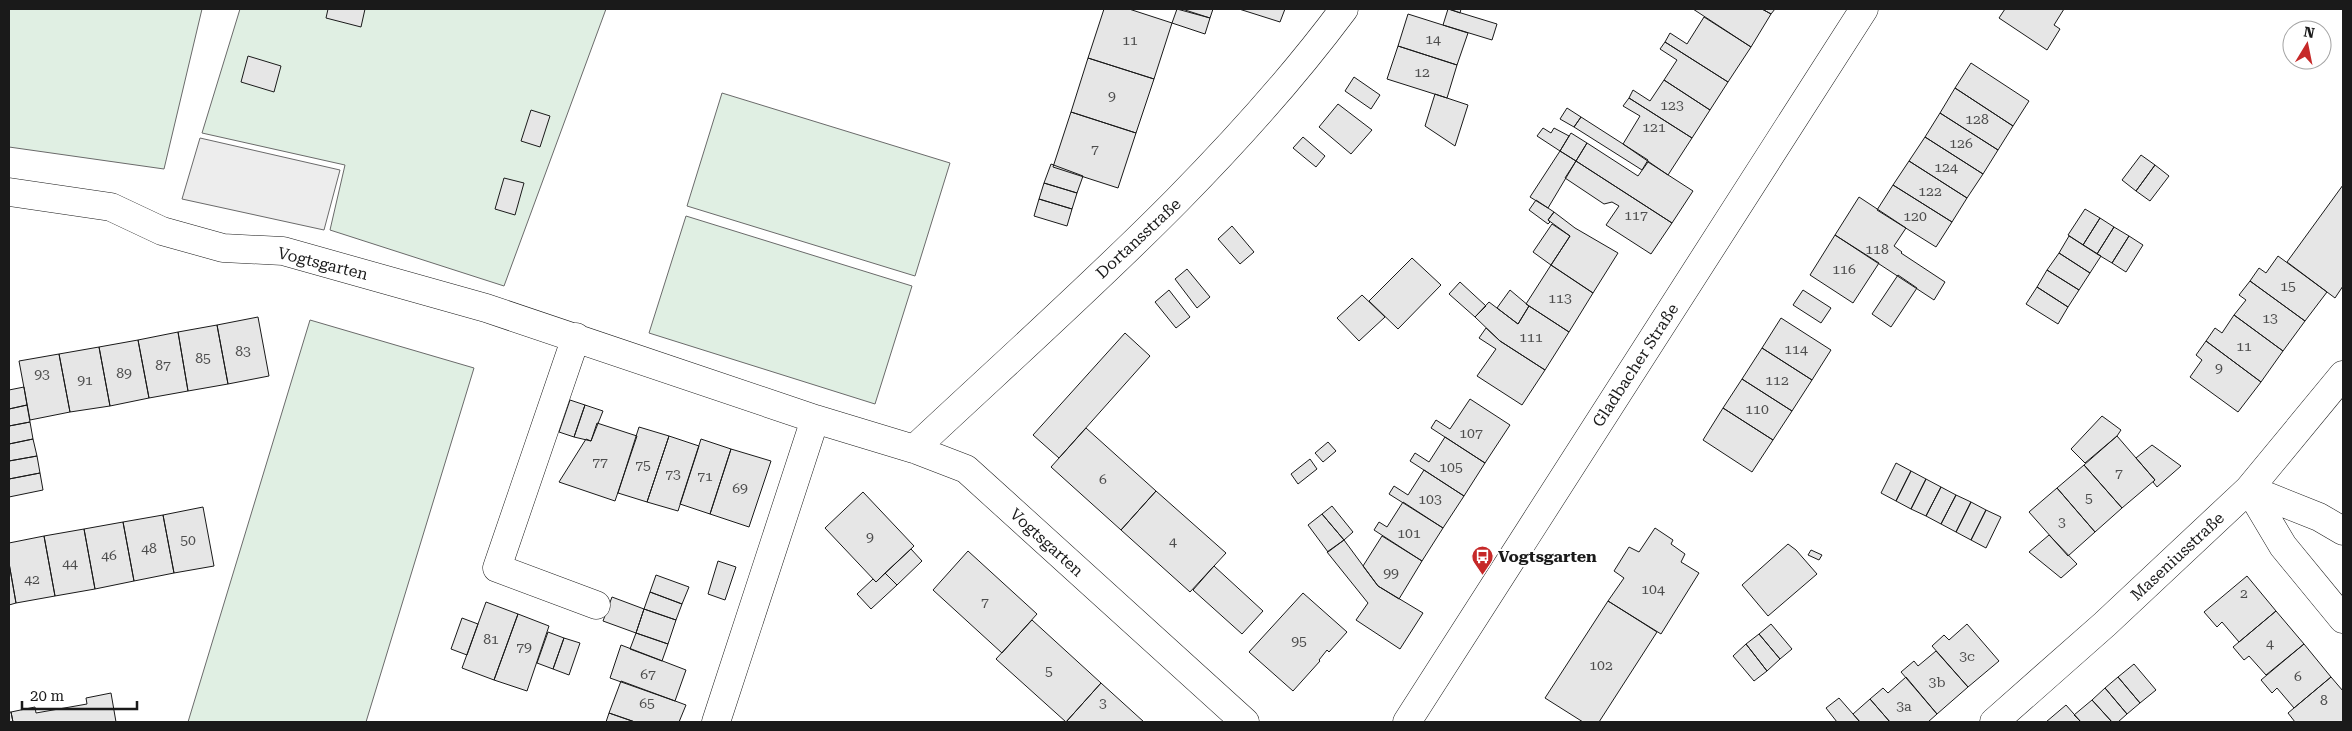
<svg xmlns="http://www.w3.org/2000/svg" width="2352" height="731" viewBox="0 0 2352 731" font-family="'Roboto Serif',serif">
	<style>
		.green { fill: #e0efe3; stroke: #6a6a6a }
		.parking { fill: #ededed; stroke: #6a6a6a }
		.building { fill: #e6e6e6; stroke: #1a1a1a }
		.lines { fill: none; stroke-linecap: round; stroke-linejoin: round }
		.street-casing { stroke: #1a1a1a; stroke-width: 29 }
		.secondary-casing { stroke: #1a1a1a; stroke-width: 29 }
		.street { stroke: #fff; stroke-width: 28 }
		.secondary { stroke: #fff; stroke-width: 28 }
		.labels { text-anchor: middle; stroke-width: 4; stroke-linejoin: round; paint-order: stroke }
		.number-label { font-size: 14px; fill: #4d4d4d }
		.street-label { font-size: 16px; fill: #1a1a1a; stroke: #fff }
		.poi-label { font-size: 16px; font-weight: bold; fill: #1a1a1a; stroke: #fff; text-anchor: start }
	</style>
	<rect width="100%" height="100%" fill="#fff"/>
	<path class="green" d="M9 9H202L164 169 9 147Z
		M240 9H606L504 286 330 230 345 165 202 133Z
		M722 93 950 163 915 276 687 206Z
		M686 216 912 286 875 404 649 333Z
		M310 320 474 368 366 722H188Z"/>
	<path class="parking" d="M200 138 340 170 324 230 182 199Z"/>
	<path class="building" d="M328 9H365L361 27 326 18Z
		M1104 9H1129L1172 23 1154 79 1088 58Z
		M1177 9 1210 18 1205 34 1172 23Z
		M1182 9H1213L1210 18Z
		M1239 9H1285L1280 22Z
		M1448 9 1497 24 1492 40 1443 25Z
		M1449 9H1461L1460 13Z
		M1693 9H1762L1771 14 1751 47Z
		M1762 9H1775L1771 14Z
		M2005 9H2064L2054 25 2060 29 2047 50 1999 18Z
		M1408 14 1468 33 1457 65 1398 46Z
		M1704 17 1751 47 1728 82 1665 42 1670 33 1687 44Z
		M1665 42 1728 82 1710 110 1664 80 1677 60 1660 49Z
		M1398 46 1457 65 1447 98 1387 79Z
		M248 56 281 66 274 92 241 82Z
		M1088 58 1154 79 1136 133 1071 112Z
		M1971 63 2029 101 2013 126 1955 88Z
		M1354 77 1380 95 1371 109 1345 91Z
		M1664 80 1710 110 1692 138 1629 98 1633 90 1650 101Z
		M1955 88 2013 126 1998 150 1940 113Z
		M1435 94 1468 105 1455 146 1425 126Z
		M1629 98 1692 138 1668 175 1623 144 1640 116 1623 106Z
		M1338 104 1372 130 1351 154 1319 127Z
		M1567 108 1581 117 1574 127 1560 119Z
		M531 110 550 116 540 147 521 141Z
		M1071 112 1136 133 1118 188 1053 167Z
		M1940 113 1998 150 1983 174 1925 137Z
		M1581 117 1648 160 1642 170 1574 127Z
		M1543 128 1551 133 1554 128 1569 136 1560 151 1537 136Z
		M1571 133 1587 143 1576 161 1560 151Z
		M1303 137 1325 156 1316 167 1293 148Z
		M1925 137 1983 174 1967 198 1909 161Z
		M1587 143 1638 176 1648 162 1693 191 1672 223 1576 161Z
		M1560 151 1576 161 1548 208 1530 197Z
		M2141 155 2155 165 2136 191 2122 180Z
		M1576 161 1672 223 1651 254 1606 225 1619 206 1612 202 1604 204 1565 178Z
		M1909 161 1967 198 1952 222 1893 185Z
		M1051 164 1083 176 1077 193 1044 183Z
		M2155 165 2169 176 2150 201 2136 191Z
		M504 178 524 183 515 215 495 209Z
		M1044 183 1077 193 1072 209 1039 199Z
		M1893 185 1952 222 1936 247 1877 210Z
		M2343 185V286L2335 298 2287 262Z
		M1859 197 1906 228 1894 246 1902 252 1901 253 1945 282 1934 300 1835 235Z
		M1039 199 1072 209 1067 226 1034 216Z
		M1536 200 1554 212 1548 220 1550 222 1548 224 1529 210Z
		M2085 209 2100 218 2083 245 2068 235Z
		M1554 212 1575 228 1618 253 1593 293 1551 265 1570 236 1548 220Z
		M2100 218 2114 227 2097 254 2083 245Z
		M1552 224 1570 236 1551 265 1533 252Z
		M1232 226 1254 252 1240 264 1218 239Z
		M2114 227 2129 236 2112 263 2097 254Z
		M1835 235 1879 263 1853 303 1810 275Z
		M2069 236 2101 256 2090 273 2059 253Z
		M2129 236 2143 245 2126 272 2112 263Z
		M2059 253 2090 273 2079 290 2047 270Z
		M2278 256 2327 292 2305 321 2250 281 2259 268 2266 273Z
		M1412 258 1441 285 1398 329 1369 301Z
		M1551 265 1593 293 1569 332 1526 304Z
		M1187 269 1210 297 1197 308 1175 279Z
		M2047 270 2079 290 2068 307 2037 287Z
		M1898 275 1917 288 1891 327 1872 314Z
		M2250 281 2305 321 2283 351 2234 315 2246 300 2239 295Z
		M1460 282 1486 306 1475 317 1449 294Z
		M2037 287 2068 307 2058 324 2026 304Z
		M1169 290 1190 317 1176 328 1155 302Z
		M1510 290 1529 306 1518 324 1497 308Z
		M1803 290 1831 308 1821 323 1793 305Z
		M1362 295 1385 317 1359 341 1337 318Z
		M1489 302 1518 324 1529 306 1569 332 1545 370 1500 341 1475 317Z
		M2234 315 2283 351 2261 382 2206 341 2215 328 2222 333Z
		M258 317 269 376 228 384 217 325Z
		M1781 318 1831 350 1812 380 1762 348Z
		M217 325 228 384 188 391 178 332Z
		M1486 328 1500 341 1545 370 1522 405 1477 376 1496 349 1479 338Z
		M178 332 188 391 149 398 138 340Z
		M1125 333 1150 356 1059 458 1033 435Z
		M138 340 149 398 110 406 99 347Z
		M2206 341 2261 382 2238 412 2190 377 2202 360 2196 355Z
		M99 347 110 406 70 412 59 354Z
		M1762 348 1812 380 1792 411 1742 379Z
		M59 354 70 412 30 420 19 361Z
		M1742 379 1792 411 1773 440 1723 408Z
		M24 387 27 405 9 409V390Z
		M1470 399 1510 425 1485 463 1431 428 1436 420 1450 429Z
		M570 400 585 405 574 437 559 432Z
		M27 405 30 422 9 426V409Z
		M585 405 603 411 591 441 574 437Z
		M1723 408 1773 440 1752 472 1703 440Z
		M2102 416 2121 430 2117 436 2085 463 2071 449Z
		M30 422 33 439 9 444V426Z
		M597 423 637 436 615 501 559 482 586 439 591 441Z
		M639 427 669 436 647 502 618 493Z
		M1086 428 1156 491 1121 530 1051 467Z
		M669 436 699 446 678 511 647 502Z
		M2117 436 2155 480 2122 508 2084 465Z
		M1445 437 1485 463 1464 496 1410 461 1415 453 1429 462Z
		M33 439 37 456 9 461V444Z
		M701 439 731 449 710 514 680 504Z
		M1328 442 1336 451 1323 462 1315 453Z
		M2152 445 2181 466 2157 487 2153 482 2155 480 2136 458Z
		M731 449 771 461 749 527 710 514Z
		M37 456 40 473 9 479V461Z
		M1310 459 1317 469 1298 484 1291 474Z
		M1896 463 1911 471 1896 501 1881 493Z
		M2084 465 2122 508 2095 532 2057 488Z
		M1424 470 1464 496 1443 528 1389 494 1394 486 1408 495Z
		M1911 471 1926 479 1911 509 1896 501Z
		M40 473 43 490 9 497V479Z
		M1926 479 1941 487 1926 516 1911 509Z
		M1941 487 1956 495 1941 524 1926 516Z
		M2057 488 2095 532 2068 556 2029 512Z
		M1156 491 1226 553 1190 592 1121 530Z
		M863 492 914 546 876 582 825 528Z
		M1956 495 1971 502 1956 532 1941 524Z
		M1403 502 1443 528 1422 561 1374 530 1379 522 1387 527Z
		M1971 502 1986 510 1971 540 1956 532Z
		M1332 506 1353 532 1344 540 1322 514Z
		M203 507 214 566 174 573 163 515Z
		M1986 510 2001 517 1986 548 1971 540Z
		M1322 514 1344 540 1328 552 1308 525Z
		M163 515 174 573 134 581 123 522Z
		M123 522 134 581 95 589 84 529Z
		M1655 528 1673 540 1671 544 1685 554 1681 562 1699 573 1661 634 1608 601 1624 578 1614 571 1629 547 1639 552Z
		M84 529 95 589 55 596 44 536Z
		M2049 535 2077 564 2061 578 2029 552Z
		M44 536 55 596 16 603 9 563V543Z
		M1382 536 1422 561 1399 599 1378 586 1363 566Z
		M1344 540 1378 586 1423 613 1400 649 1356 620 1368 603 1327 552Z
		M1788 544 1796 550 1817 574 1768 616 1742 585Z
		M911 549 922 561 897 585 885 573Z
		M1811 550 1822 555 1819 560 1808 555Z
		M968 551 1037 614 1002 653 933 590Z
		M718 561 736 567 725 600 708 594Z
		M9 563 16 603 9 605Z
		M1214 566 1263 611 1242 634 1193 590Z
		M885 573 897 585 871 609 857 594 873 579 876 582Z
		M656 575 689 587 682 604 650 592Z
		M2247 576 2276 611 2239 642 2222 622 2217 627 2204 612Z
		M650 592 682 604 676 620 644 609Z
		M1303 593 1347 632 1329 652 1327 650 1319 660 1320 661 1293 691 1249 652Z
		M612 597 644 609 636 633 603 621Z
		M1608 601 1657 632 1599 722H1583L1545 698Z
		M486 602 518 614 494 680 462 668Z
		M644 609 676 620 668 644 636 633Z
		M2276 611 2304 644 2266 675 2249 656 2244 660 2233 647Z
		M518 614 549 626 527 691 494 680Z
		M462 618 478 624 467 655 451 649Z
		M1032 620 1101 683 1066 722 996 659Z
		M1771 624 1792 649 1780 659 1759 634Z
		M1967 624 1999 661 1968 687 1932 646 1944 635 1949 640Z
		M548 632 564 638 553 669 537 663Z
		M636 633 668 644 662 661 630 649Z
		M1759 634 1780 659 1767 671 1746 644Z
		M564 638 580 643 569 675 553 669Z
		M1746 644 1767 671 1754 681 1733 656Z
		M2304 644 2331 677 2294 708 2277 688 2272 693 2261 680Z
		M621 645 686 670 675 701 610 678Z
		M1936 651 1968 687 1937 714 1901 672 1914 661 1918 666Z
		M2134 664 2156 690 2140 703 2118 677Z
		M1906 677 1937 714 1928 722H1890L1870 699 1883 688 1888 693Z
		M2118 677 2140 703 2127 714 2105 688Z
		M2331 677 2343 691V722H2295L2288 713Z
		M621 681 686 705 679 722H635L609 713Z
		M1101 683 1144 722H1066Z
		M2105 688 2127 714 2118 722H2112L2092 700Z
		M111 693 116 722H13L11 712 35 707 36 713 87 704 86 698Z
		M1839 698 1860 722H1837L1826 708Z
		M1870 699 1890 722H1860L1853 714Z
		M2092 700 2112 722H2081L2074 715Z
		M2066 705 2081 722H2046Z
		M9 712H11L13 722H9Z
		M609 713 635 722H606Z"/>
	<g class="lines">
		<defs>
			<path id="street" d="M9 192 111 207 162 231 223 248 283 251 486 308 815 419 914 449 966 469 1245 722
				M576 337 497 568 596 605
				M914 449C1063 309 1221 174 1344 9
				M2249 489 2283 546 2343 619
				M2249 489 2319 517 2343 531
				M716 722 815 419
				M1994 722 2105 624 2249 489 2343 375"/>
			<path id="secondary" d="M1407 722 1864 9"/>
		</defs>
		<use href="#street" class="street-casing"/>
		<use href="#secondary" class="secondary-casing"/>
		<use href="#street" class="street"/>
		<use href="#secondary" class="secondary"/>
	</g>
	<defs>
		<symbol id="bus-pin" viewBox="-11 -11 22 30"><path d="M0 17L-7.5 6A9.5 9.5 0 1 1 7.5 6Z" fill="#c62828" stroke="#fff"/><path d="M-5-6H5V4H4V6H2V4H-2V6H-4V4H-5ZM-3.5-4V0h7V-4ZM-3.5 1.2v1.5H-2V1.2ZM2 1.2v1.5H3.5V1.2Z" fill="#fff"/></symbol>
	</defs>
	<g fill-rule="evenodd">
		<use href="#bus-pin" x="1470" y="544" width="25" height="34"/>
	</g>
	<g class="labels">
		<g class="number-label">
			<text x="1433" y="44">14</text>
			<text x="1130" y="45">11</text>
			<text x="1422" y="77">12</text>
			<text x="1112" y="101">9</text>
			<text x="1672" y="110">123</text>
			<text x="1977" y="124">128</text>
			<text x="1654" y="132">121</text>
			<text x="1961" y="148">126</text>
			<text x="1095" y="154">7</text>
			<text x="1946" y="172">124</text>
			<text x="1930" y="196">122</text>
			<text x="1636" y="220">117</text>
			<text x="1915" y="221">120</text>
			<text x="1877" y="254">118</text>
			<text x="1844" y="274">116</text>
			<text x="2288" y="291">15</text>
			<text x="1560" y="303">113</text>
			<text x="2270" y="323">13</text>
			<text x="1531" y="342">111</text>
			<text x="2244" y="351">11</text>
			<text x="1796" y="354">114</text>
			<text x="243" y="356">83</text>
			<text x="203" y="363">85</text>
			<text x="163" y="370">87</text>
			<text x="2219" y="373">9</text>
			<text x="124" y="378">89</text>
			<text x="42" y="379">93</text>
			<text x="85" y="385">91</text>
			<text x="1777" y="385">112</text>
			<text x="1757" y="414">110</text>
			<text x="1471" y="438">107</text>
			<text x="600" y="467">77</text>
			<text x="643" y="470">75</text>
			<text x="1451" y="472">105</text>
			<text x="2119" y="478">7</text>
			<text x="673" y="479">73</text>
			<text x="705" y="481">71</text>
			<text x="1103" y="484">6</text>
			<text x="740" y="493">69</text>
			<text x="2089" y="503">5</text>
			<text x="1430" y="504">103</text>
			<text x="2062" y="527">3</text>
			<text x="1409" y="538">101</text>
			<text x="870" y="542">9</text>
			<text x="188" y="545">50</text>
			<text x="1173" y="546">4</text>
			<text x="149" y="553">48</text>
			<text x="109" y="560">46</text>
			<text x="70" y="568">44</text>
			<text x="1391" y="578">99</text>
			<text x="32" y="584">42</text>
			<text x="1653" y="594">104</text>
			<text x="2244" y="598">2</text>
			<text x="985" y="607">7</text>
			<text x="491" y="644">81</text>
			<text x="1299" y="646">95</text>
			<text x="2270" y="648">4</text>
			<text x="524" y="652">79</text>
			<text x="1967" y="661">3c</text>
			<text x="1601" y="670">102</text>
			<text x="1049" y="676">5</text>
			<text x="648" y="679">67</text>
			<text x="2298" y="681">6</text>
			<text x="1937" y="687">3b</text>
			<text x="2324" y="705">8</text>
			<text x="647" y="708">65</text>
			<text x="1103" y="708">3</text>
			<text x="1904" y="711">3a</text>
		</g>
		<g class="street-label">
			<text transform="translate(1138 238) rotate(-43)" y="6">Dortansstraße</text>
			<text transform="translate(323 263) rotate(14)" y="6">Vogtsgarten</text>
			<text transform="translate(1635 365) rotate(-57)" y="6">Gladbacher Straße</text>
			<text transform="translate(1047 542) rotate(42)" y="6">Vogtsgarten</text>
			<text transform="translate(2177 556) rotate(-43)" y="6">Maseniusstraße</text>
		</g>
		<g class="poi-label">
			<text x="1498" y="562">Vogtsgarten</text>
		</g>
	</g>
	<rect width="2352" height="731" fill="none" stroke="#1a1a1a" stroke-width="20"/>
	<g transform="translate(2307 45) rotate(10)"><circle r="24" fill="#ffffff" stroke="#a3a3a3"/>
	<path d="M0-4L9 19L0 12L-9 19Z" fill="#c62828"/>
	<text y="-8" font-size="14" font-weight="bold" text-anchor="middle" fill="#1a1a1a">N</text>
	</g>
	<path d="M22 701v8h115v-8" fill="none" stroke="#1a1a1a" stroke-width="2.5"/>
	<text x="30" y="701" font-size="15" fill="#1a1a1a" stroke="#ffffff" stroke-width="4" paint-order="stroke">20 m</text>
</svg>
